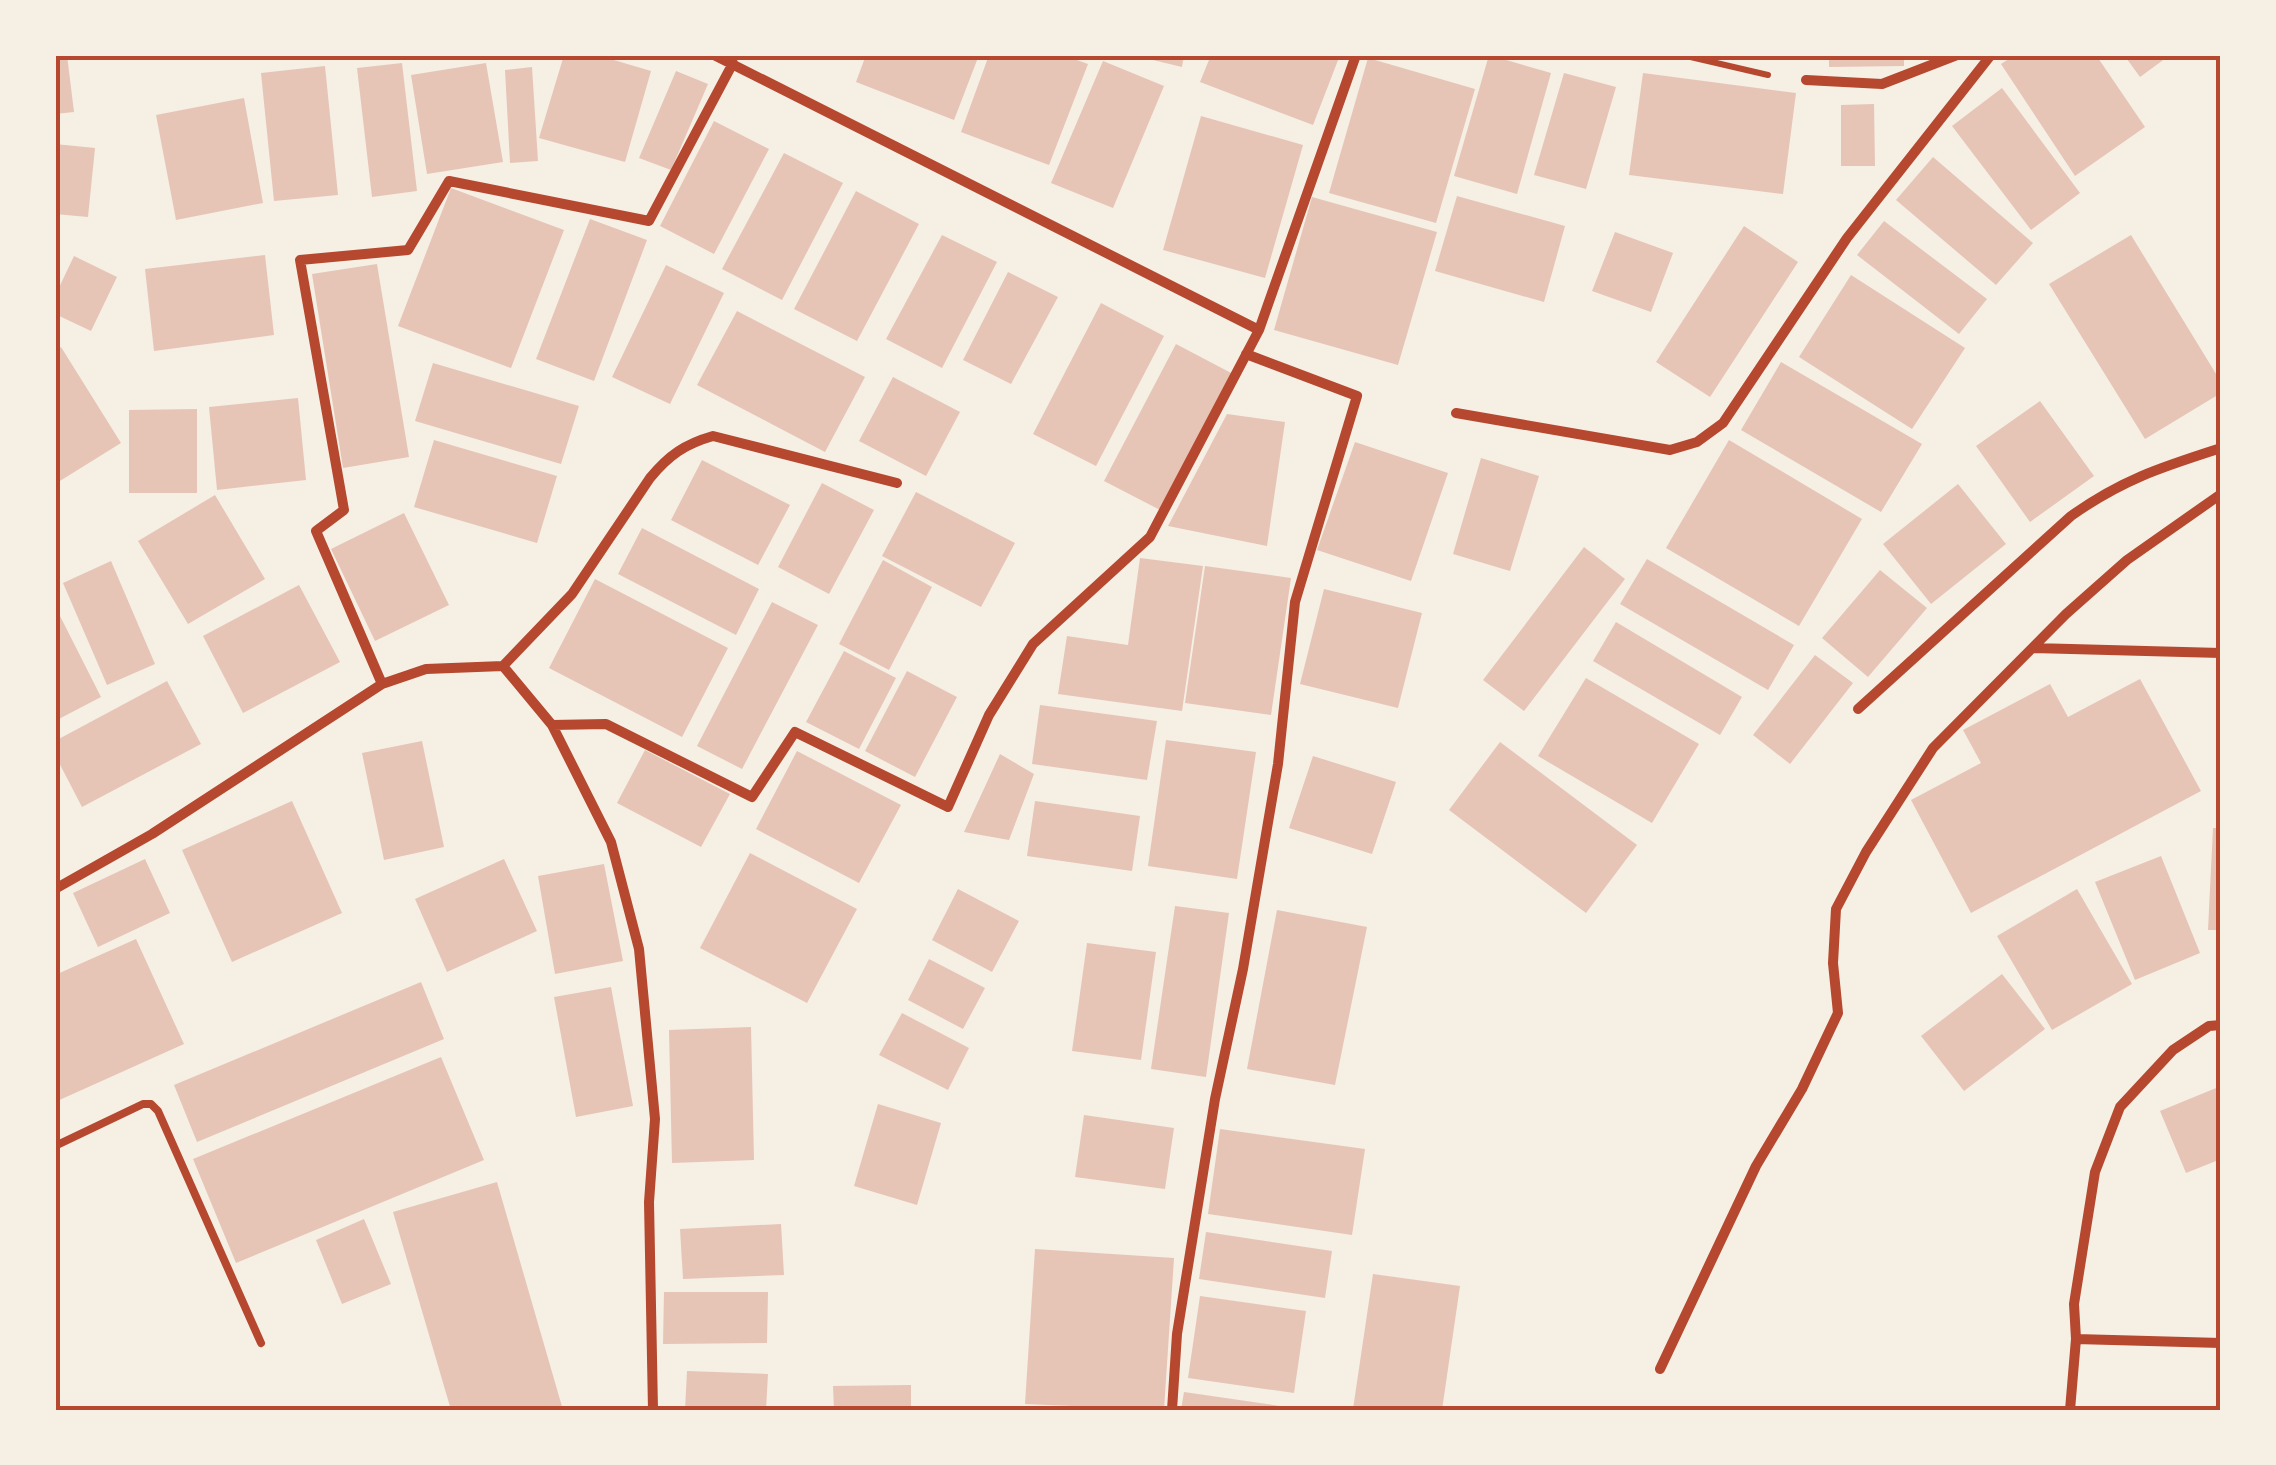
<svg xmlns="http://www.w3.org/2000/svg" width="2276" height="1465" viewBox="0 0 2276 1465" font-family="'Libre Baskerville',serif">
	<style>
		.building { fill: #e6c5b7 }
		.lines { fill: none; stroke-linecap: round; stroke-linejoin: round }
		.path { stroke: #b5482f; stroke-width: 6 }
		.service { stroke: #b5482f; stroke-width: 8 }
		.minor { stroke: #b5482f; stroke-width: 10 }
		.neatline { fill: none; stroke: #b5482f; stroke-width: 4 }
	</style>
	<rect width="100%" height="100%" fill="#f6efe4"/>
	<path class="building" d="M55 55H67L74 112 55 114Z
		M564 55H597L651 71 625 162 539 138Z
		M866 55H979L954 120 856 82Z
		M989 55H1063L1088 64 1049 165 961 132Z
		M1132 55H1184L1182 67Z
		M1211 55H1340L1313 125 1200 82Z
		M1489 55 1551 73 1517 194 1454 176Z
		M1829 55H1904V66L1829 67Z
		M2015 55H2096L2145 127 2075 176 2001 64Z
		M2124 55H2170L2140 77Z
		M1368 58 1475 89 1436 223 1329 193Z
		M1103 61 1164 86 1113 208 1051 183Z
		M402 63 417 191 372 197 357 68Z
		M486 63 503 162 427 174 411 75Z
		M325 66 338 195 274 201 261 73Z
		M532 67 538 161 510 163 505 70Z
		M676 71 708 84 671 170 639 158Z
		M1564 73 1616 87 1586 189 1534 175Z
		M1643 73 1796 93 1783 194 1629 175Z
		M2002 88 2080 193 2031 230 1952 126Z
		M244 98 263 203 176 220 156 115Z
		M1874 104 1875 166H1841V105Z
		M1201 116 1303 145 1265 278 1163 250Z
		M714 121 769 149 714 254 660 226Z
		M55 144 95 148 88 217 55 214Z
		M784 153 843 183 782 300 722 269Z
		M1933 157 2033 243 1996 285 1896 200Z
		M451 188 564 230 511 368 398 326Z
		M856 191 919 224 857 341 794 309Z
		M1457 196 1565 226 1544 302 1435 271Z
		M1312 197 1437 232 1398 365 1274 330Z
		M590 219 647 240 594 381 536 359Z
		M1884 221 1987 299 1959 334 1857 255Z
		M1744 226 1798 262 1710 397 1656 362Z
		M1615 232 1673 253 1651 312 1592 291Z
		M942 235 997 262 942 368 886 339Z
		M2131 235 2221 382V393L2145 439 2049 284Z
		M265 255 274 335 154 351 145 269Z
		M74 256 117 277 91 331 55 314V296Z
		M377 264 409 457 343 468 312 274Z
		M666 265 724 293 670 404 612 377Z
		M1008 272 1058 297 1011 384 963 360Z
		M1851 275 1965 348 1912 429 1799 357Z
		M1101 303 1164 336 1096 466 1033 434Z
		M737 311 865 377 825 452 697 385Z
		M1176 344 1233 374 1162 511 1104 481Z
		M61 347 121 443 55 484V351Z
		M1781 362 1922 444 1881 512 1741 430Z
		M433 363 579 406 561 464 415 421Z
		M893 377 960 412 926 476 859 441Z
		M298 398 306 480 217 490 209 407Z
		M2040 401 2094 476 2030 522 1976 446Z
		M197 409V493H129V410Z
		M1227 414 1285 422 1267 546 1168 526Z
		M434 440 557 476 537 543 414 507Z
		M1729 440 1862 519 1799 626 1666 548Z
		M1355 442 1448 473 1411 581 1317 550Z
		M1481 458 1539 476 1510 571 1453 554Z
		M702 460 790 505 758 565 671 520Z
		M822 483 874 510 829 594 778 567Z
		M1958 484 2006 544 1931 604 1883 544Z
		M916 492 1015 543 981 607 882 556Z
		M215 495 265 579 188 624 138 541Z
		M404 513 449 605 375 641 331 549Z
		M642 528 759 589 736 635 618 574Z
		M1584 547 1625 579 1524 711 1483 680Z
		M1140 558 1203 566 1182 711 1058 694 1067 636 1128 645Z
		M1647 559 1794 645 1768 690 1620 604Z
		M883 560 932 587 889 670 839 644Z
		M111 561 155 664 107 685 63 583Z
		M1205 566 1291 578 1271 715 1185 703Z
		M1880 570 1927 608 1868 677 1822 638Z
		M595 579 728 648 682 737 549 668Z
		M299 585 340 662 243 713 203 636Z
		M1324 589 1422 613 1398 708 1300 684Z
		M772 602 818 625 742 769 697 746Z
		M58 612 101 697 55 721V613Z
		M1616 622 1742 697 1720 735 1593 661Z
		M844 651 896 678 859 749 806 722Z
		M1815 655 1853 683 1790 764 1753 735Z
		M907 671 957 697 915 777 865 751Z
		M1586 678 1699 744 1652 823 1538 756Z
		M2140 679 2201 791 1971 913 1911 800 1981 763 1963 730 2050 684 2068 717Z
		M167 681 201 744 82 807 55 755V741Z
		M1040 705 1157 721 1147 780 1032 764Z
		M1166 740 1256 752 1237 879 1148 866Z
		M422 741 444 847 384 860 362 753Z
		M1500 742 1637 845 1586 913 1449 810Z
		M645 750 730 794 701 847 617 803Z
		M797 751 901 805 859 883 756 829Z
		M1000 754 1034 774 1009 840 964 832Z
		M1313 756 1396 782 1372 854 1289 828Z
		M292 801 342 913 232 962 182 850Z
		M1035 801 1140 816 1132 871 1027 856Z
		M2213 828H2221V930H2208Z
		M750 853 857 909 807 1003 700 948Z
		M2161 856 2200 953 2135 980 2095 882Z
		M145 859 170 913 98 947 73 893Z
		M504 859 537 931 447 972 415 899Z
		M604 864 623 961 555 974 538 876Z
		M958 889 1019 921 992 972 932 940Z
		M2077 889 2132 984 2052 1030 1997 936Z
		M1175 906 1229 913 1206 1077 1151 1069Z
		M1277 910 1367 927 1335 1085 1247 1069Z
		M136 939 184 1044 55 1102V975Z
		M1087 943 1156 952 1141 1060 1072 1051Z
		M929 959 985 988 963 1029 908 1000Z
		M2002 974 2045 1029 1964 1091 1921 1036Z
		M421 982 444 1039 197 1142 174 1085Z
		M611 987 633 1106 576 1117 554 997Z
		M902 1013 969 1048 948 1090 879 1055Z
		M751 1027 754 1160 672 1163 669 1030Z
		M441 1057 484 1160 236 1263 193 1159Z
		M2221 1086V1159L2186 1173 2160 1111Z
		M878 1104 941 1123 917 1205 854 1186Z
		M1084 1115 1174 1128 1165 1189 1075 1177Z
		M1220 1129 1365 1149 1352 1235 1208 1214Z
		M497 1182 563 1410H451L393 1212Z
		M364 1219 391 1284 342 1304 316 1240Z
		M781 1224 784 1275 683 1279 680 1229Z
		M1206 1232 1332 1251 1325 1298 1199 1279Z
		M1035 1249 1174 1258 1164 1410 1025 1404Z
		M1373 1274 1460 1286 1442 1410 1353 1409Z
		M664 1292H768L767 1343 663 1344Z
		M1200 1296 1306 1311 1294 1393 1188 1378Z
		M687 1371 768 1374 766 1410H685Z
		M911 1385V1410H834L833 1386Z
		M1184 1392 1280 1406V1410H1181Z"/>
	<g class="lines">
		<path class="path" d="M1682 55 1768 75"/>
		<path class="service" d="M55 1146 143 1104H151L158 1111 261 1343"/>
		<path class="minor" d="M714 55 1259 330
			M1806 80 1882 84 1957 55
			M1456 413 1670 450 1697 442 1723 423 1847 238 1991 55
			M2033 648 2221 653
			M503 666 552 725 611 842 639 949 655 1119 649 1202 653 1410
			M503 666 572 594 650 478C669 455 685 444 713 436L897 483
			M382 684 316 531 344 510 300 260 408 250 449 181 649 221 733 63
			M1858 709 2071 516C2123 479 2162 467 2221 448
			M552 725 606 724 752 797 795 732 948 807 989 715 1033 644 1150 537 1259 330 1356 55
			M55 889 152 834 382 684 426 669 503 666
			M2076 1339 2221 1343
			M1660 1369 1756 1166 1802 1089 1838 1013 1833 963 1836 909 1866 852 1933 748 2066 614 2127 560 2221 494
			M1172 1410 1177 1334 1215 1099 1243 969 1278 764 1295 602 1357 396 1246 354
			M2070 1410 2076 1339 2074 1304 2095 1172 2120 1107 2173 1050 2209 1026 2221 1025"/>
	</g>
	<rect width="2276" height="1465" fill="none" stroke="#f6efe4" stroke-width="115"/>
	<rect x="58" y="58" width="2160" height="1350" class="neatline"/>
</svg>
